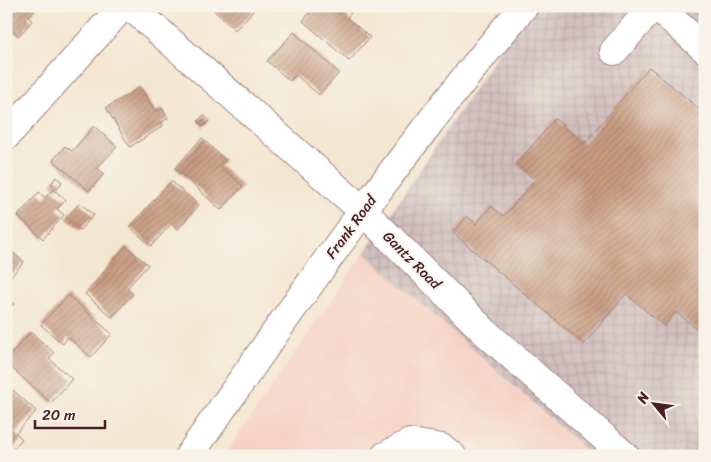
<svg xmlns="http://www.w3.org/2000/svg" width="711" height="462" viewBox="0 0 711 462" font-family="Sriracha,sans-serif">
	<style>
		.built { fill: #f6d2c3 }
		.industrial { fill: url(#industrial-grid) }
		.building { fill: url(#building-hatch) }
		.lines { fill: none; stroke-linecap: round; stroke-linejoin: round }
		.minor-casing { stroke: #9f837e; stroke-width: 30 }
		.major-casing { stroke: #9f837e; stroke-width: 30 }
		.minor { stroke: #fff; stroke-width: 28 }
		.major { stroke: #fff; stroke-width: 28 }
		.labels { text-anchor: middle; stroke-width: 4; stroke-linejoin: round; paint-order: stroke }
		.street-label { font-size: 15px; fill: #4a1f2b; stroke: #f7f3e8 }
	</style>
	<defs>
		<pattern id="industrial-grid" width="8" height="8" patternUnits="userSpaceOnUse" patternTransform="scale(1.25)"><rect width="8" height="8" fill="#d1bfbd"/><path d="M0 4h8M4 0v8" fill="none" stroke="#b5a4a3"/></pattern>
		<pattern id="building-hatch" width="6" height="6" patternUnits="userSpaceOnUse" patternTransform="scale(1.25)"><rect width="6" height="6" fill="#c99d82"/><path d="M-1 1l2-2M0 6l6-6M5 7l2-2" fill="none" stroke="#a57f6b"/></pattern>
	</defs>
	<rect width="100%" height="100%" fill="#f7f3e8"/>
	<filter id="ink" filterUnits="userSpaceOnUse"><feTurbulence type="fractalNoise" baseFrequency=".02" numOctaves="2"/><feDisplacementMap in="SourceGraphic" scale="10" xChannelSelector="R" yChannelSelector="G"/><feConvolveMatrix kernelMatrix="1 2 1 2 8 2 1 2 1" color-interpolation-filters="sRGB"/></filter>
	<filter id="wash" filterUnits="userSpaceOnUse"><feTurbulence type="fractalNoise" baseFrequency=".0096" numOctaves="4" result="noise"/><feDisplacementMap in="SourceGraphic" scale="20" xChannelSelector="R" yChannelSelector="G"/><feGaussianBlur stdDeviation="1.12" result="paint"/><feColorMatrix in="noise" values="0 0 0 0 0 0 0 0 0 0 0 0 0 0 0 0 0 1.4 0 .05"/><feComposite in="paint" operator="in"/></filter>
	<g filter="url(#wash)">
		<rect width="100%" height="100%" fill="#f4e7d1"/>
		<path class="built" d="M364 253 542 413 592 456H224Z"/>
		<path class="industrial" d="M530 6H705V456H592L364 253Z"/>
		<g id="blocks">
			<path class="building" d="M6 6H33L36 9 28 17 32 21 19 36 14 32 7 39Z
				M209 6H249L254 10 235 30Z
				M315 6H347L352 11 347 18 370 37 349 61 303 21Z
				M294 32 339 73 319 95 296 75 290 81 267 61Z
				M649 67 705 114V336L676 312 664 326 626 294 584 344 453 233 467 216 476 224 491 206 504 216 535 180 516 164 555 119 584 144Z
				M140 87 156 112 162 108 168 118 161 123 163 126 130 147 106 108Z
				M204 115 209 121 203 127 198 121Z
				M94 126 117 147 97 168 104 174 89 191 53 160 65 146 72 151Z
				M202 138 225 160 220 166 243 186 221 210 175 168Z
				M56 177 62 182 57 189 51 184Z
				M171 181 199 205 178 229 172 223 151 246 130 227Z
				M53 189 66 200 57 209 64 215 43 239 18 216 39 192 45 198Z
				M80 203 94 215 80 230 66 217Z
				M126 246 148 265 127 288 133 294 112 317 85 294Z
				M6 247 24 262 6 282Z
				M68 295 112 334 91 357 68 337 63 344 41 325Z
				M6 297 14 304 8 310 6 308Z
				M31 332 54 353 49 359 72 379 51 403 6 363V360Z
				M13 390 36 411 16 433 22 439 6 456V397Z"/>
		</g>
	</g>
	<g filter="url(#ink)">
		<use href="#blocks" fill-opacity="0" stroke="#9f837e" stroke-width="1"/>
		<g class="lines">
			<defs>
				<path id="minor" d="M130 6 362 210
					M657 6 705 49
					M614 51 653 6
					M6 136 123 6
					M385 456 410 443 442 448 452 456"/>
				<path id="major" d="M362 210 485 332 625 456
					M189 456C296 302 403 149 524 6"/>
			</defs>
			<use href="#minor" class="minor-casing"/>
			<use href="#major" class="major-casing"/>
			<use href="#minor" class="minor"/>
			<use href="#major" class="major"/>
		</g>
	</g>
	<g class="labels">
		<g class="street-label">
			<text transform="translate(351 227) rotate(-54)" y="5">Frank Road</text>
			<text transform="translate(412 260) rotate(45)" y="5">Gantz Road</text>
		</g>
	</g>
	<rect width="711" height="462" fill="none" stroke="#f7f3e8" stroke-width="25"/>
	<g transform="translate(654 404) rotate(299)" stroke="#f7f3e8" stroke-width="4" paint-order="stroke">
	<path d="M0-4L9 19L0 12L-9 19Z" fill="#4a1f2b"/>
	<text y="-8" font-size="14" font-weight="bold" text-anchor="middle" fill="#4a1f2b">N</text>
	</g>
	<path d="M35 420v8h70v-8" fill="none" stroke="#4a1f2b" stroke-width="2.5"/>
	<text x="42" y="420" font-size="15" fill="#4a1f2b" stroke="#f7f3e8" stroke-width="4" paint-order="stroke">20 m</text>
</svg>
